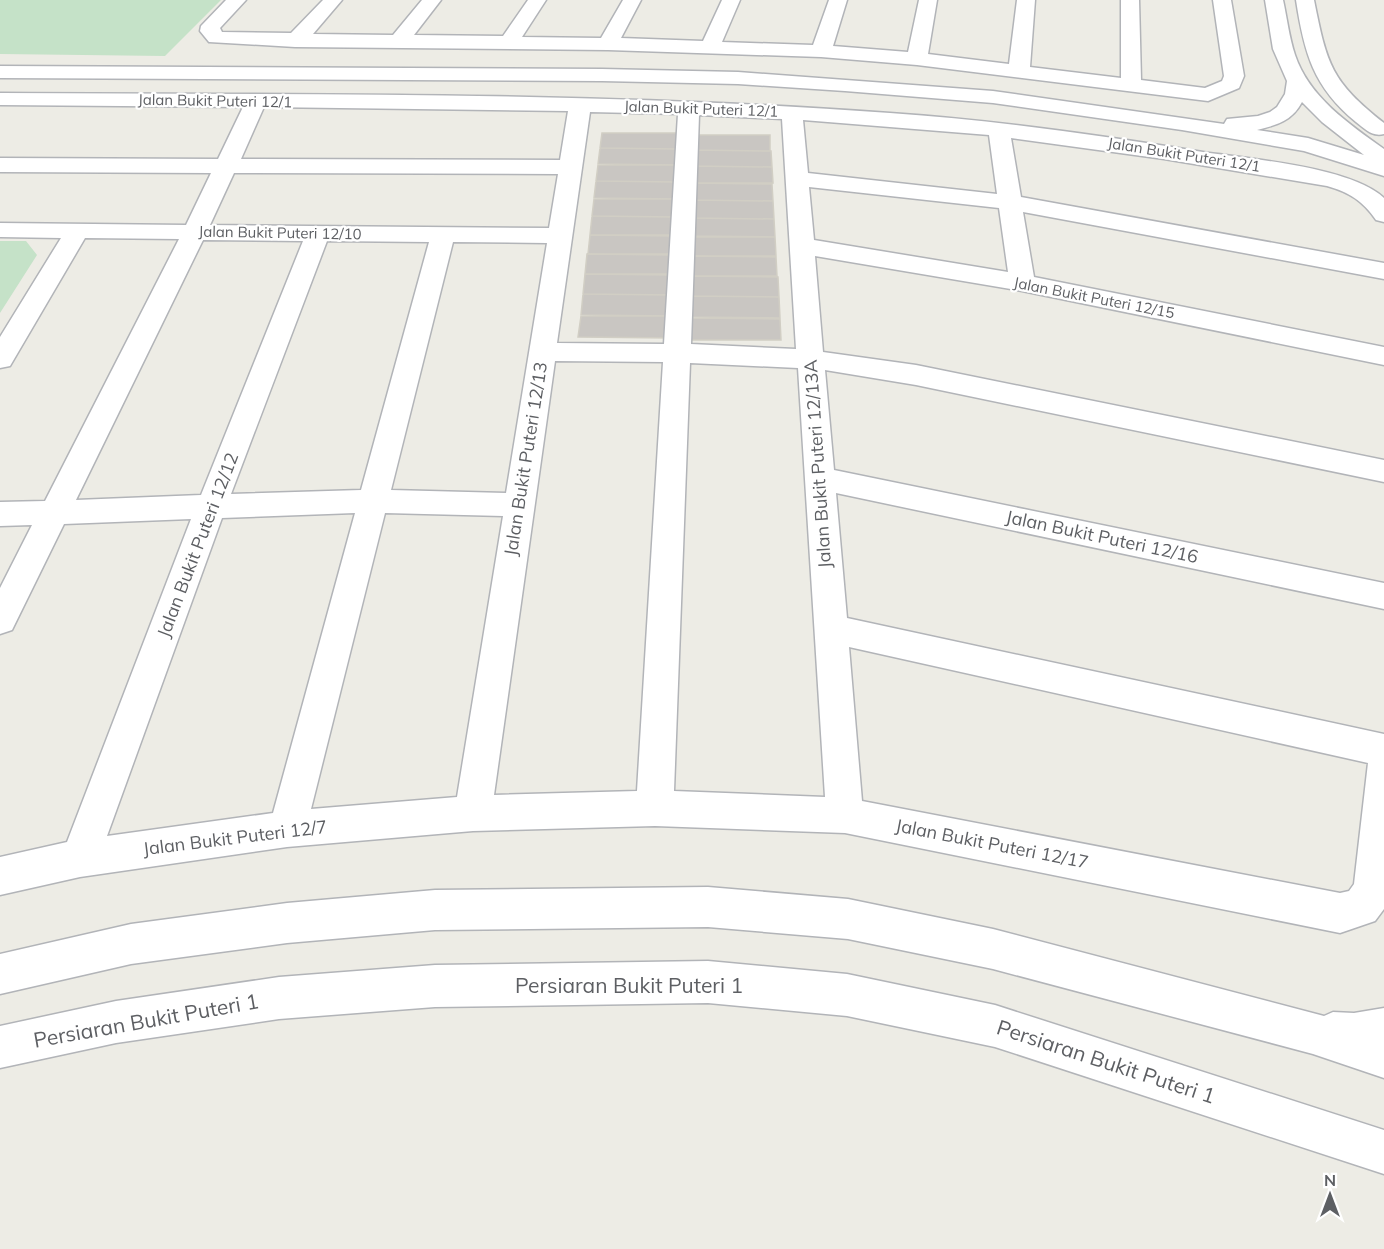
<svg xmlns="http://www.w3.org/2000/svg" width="1384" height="1249" viewBox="0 0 1384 1249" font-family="Mulish,sans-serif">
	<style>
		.green { fill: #c5e2c8 }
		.building { fill: #c9c6c2; stroke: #d1cec4; stroke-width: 1.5 }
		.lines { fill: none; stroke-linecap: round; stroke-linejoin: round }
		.minor-casing { stroke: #b2b4b8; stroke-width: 3 }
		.minor { fill: #fff; fill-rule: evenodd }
		.labels { text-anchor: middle; stroke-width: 4.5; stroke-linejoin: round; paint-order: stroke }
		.far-street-label { font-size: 15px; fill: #5d5f63; stroke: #fff }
		.street-label { font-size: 18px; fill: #5d5f63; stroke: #fff }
		.near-street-label { font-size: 21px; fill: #5d5f63; stroke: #fff }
	</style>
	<rect width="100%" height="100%" fill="#edece5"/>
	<path class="green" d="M0 0H221L165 56 0 54Z
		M0 241H26L37 255 0 313Z"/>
	<path class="building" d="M602 133H678L677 149 600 148Z
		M693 135H770V151L693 150Z
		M600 148 677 149V165L598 164Z
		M693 150 771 151 772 167 693 166Z
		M598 165H677L676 182 596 181Z
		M693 166 772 167 773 183H692Z
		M596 181 676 182 675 199 594 198Z
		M692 183 772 184 773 201 692 200Z
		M594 199H675V217L592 216Z
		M692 200 773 201 774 219 691 218Z
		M592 216 675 217 674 235H590Z
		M691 218 774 219 775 237 691 236Z
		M590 235 674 236 673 254H588Z
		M691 237H775L776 256H691Z
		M587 254 673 255 672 274H585Z
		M690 256 776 257 777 276H690Z
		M585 274 672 275V295L583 294Z
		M690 276 778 277 779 297 690 296Z
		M583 294 672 295 671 316 581 315Z
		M690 296 779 297 780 318 689 317Z
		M581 316H671L670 338 578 337Z
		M689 318 780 319 781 340H689Z"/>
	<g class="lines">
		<defs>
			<path id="minor" d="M226 0H246L220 28 222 32 291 33 323 0H342L313 34 393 35 422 0H441L414 35 503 36 528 0H546L522 37 601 38 623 0H641L621 38 703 41 722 0H740L722 42 813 45 829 0H847L833 46 908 52 919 0H937L928 54 1009 64 1017 0H1035L1030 67 1121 78V0H1139L1141 80 1205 88 1222 81 1224 76 1213 0H1231L1244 76 1239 88 1208 101 917 65 821 57 608 50 295 47 209 42 200 31 201 26Z
				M1265 0H1283C1287 18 1289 37 1295 55 1309 97 1349 124 1384 149V176L1304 151 1182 130 993 103 845 91 738 84 602 81 0 78V66L602 69 738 72 993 91 1224 124 1227 119 1258 116 1270 112 1277 107 1285 94 1287 81 1273 49ZM1302 102 1322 122 1364 155 1308 138 1257 130C1277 125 1292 121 1302 102Z
				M1296 0H1314C1327 65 1331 81 1384 123V134C1372 137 1365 129 1356 122 1313 87 1304 52 1296 0Z
				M0 93C297 95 594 91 890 113 995 120 1099 135 1203 152 1250 159 1351 167 1384 198V222L1376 220C1363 201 1349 192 1327 186L1164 159 1011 138 1021 197 1384 263V279L1023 212 1034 277 1384 347V365L1022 291 815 256 823 352 916 365 1384 460V482L916 385 825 370 834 470 1384 583V609L836 493 847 618 1384 734V909L1375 921 1340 933 845 833 655 826 473 831 287 847 80 877 0 895V857L67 842 191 519 64 524 12 630 0 634V588L32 525 0 526V502L45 501 179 239 85 238 10 366 0 368V337L61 238 0 237V223L186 225 211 173 0 172V158L218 159 243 107 0 105ZM264 107 568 111 560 160 241 159ZM590 112 678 114 664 344 557 343ZM699 115 782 119 796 349 691 344ZM803 120 989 135 997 194 808 173ZM234 173 558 174 549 228 210 225ZM809 187 999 208 1008 272 814 240ZM203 240 303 241 201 495 76 500ZM327 241 429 242 361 490 231 494ZM453 242 547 243 506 493 391 490ZM555 361 663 362 637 791 494 795ZM690 363 798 368 825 797 674 791ZM355 513 273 813 107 836 222 518ZM385 513 503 516 457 797 311 809ZM849 647 1368 763 1354 884 1349 891 1340 893 862 801Z
				M708 887 848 899 993 929 1324 1016 1333 1012 1354 1013 1384 1008V1078L1313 1054 993 969 848 939 708 927 435 930 287 943 131 964 0 994V954L131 924 287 903 435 890Z
				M708 961 847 974 995 1005 1384 1130V1174L995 1047 847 1016 708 1003 435 1007 279 1019 116 1043 0 1068V1026L116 1001 279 977 435 965Z"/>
		</defs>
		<use href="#minor" class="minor-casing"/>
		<use href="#minor" class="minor"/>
	</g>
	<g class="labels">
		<g class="far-street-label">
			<text transform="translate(215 101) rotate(1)" y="5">Jalan Bukit Puteri 12/1</text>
			<text transform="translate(701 109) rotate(2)" y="5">Jalan Bukit Puteri 12/1</text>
			<text transform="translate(1184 155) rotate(9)" y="5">Jalan Bukit Puteri 12/1</text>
			<text transform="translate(280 233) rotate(1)" y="5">Jalan Bukit Puteri 12/10</text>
			<text transform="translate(1094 298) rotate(11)" y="5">Jalan Bukit Puteri 12/15</text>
		</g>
		<g class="street-label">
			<text transform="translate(526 459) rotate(-81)" y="6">Jalan Bukit Puteri 12/13</text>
			<text transform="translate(818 464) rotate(-94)" y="6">Jalan Bukit Puteri 12/13A</text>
			<text transform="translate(1102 537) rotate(12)" y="6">Jalan Bukit Puteri 12/16</text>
			<text transform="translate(198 545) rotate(-69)" y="6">Jalan Bukit Puteri 12/12</text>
			<text transform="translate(235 838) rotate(-7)" y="6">Jalan Bukit Puteri 12/7</text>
			<text transform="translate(992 844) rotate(11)" y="6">Jalan Bukit Puteri 12/17</text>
		</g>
		<g class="near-street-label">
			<text x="629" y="993">Persiaran Bukit Puteri 1</text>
			<text transform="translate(146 1021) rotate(-10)" y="7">Persiaran Bukit Puteri 1</text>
			<text transform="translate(1106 1062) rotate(18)" y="7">Persiaran Bukit Puteri 1</text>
		</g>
	</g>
	<g transform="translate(1330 1195)" stroke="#ffffff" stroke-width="4.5" paint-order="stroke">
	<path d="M0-4.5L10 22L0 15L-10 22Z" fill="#5d5f63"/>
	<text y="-9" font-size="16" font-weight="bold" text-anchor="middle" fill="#5d5f63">N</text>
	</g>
</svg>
